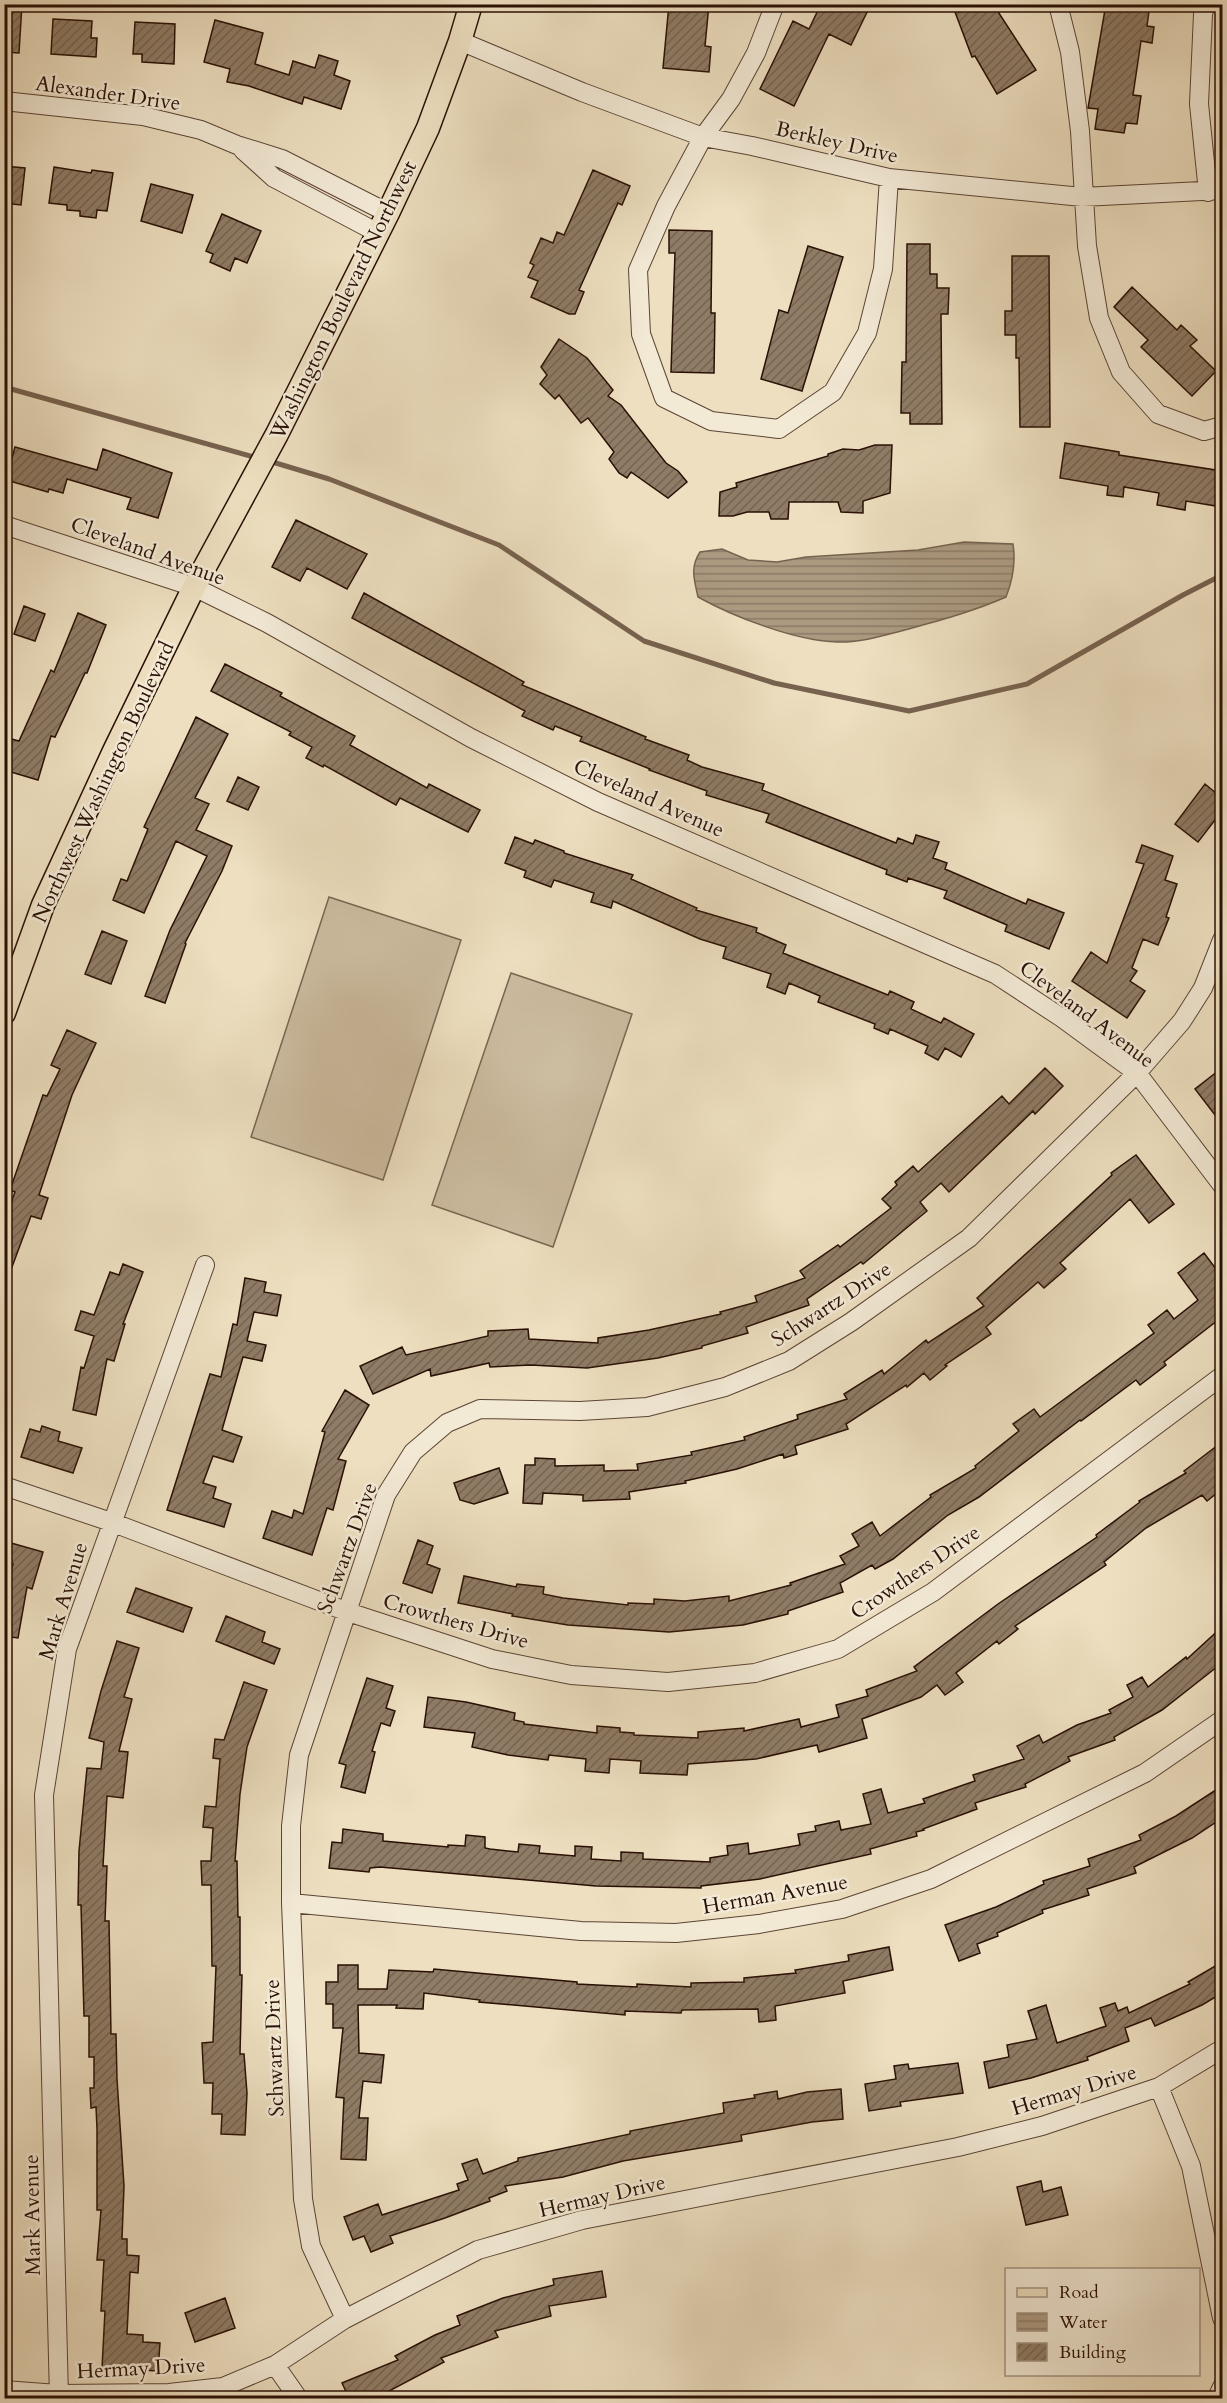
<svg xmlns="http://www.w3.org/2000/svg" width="1227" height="2403" viewBox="0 0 1227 2403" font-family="Cardo,serif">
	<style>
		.grass { fill: #ccbca0; stroke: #7b6652; stroke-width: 1.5 }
		.water { fill: url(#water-rules); stroke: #77624f; stroke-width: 1.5 }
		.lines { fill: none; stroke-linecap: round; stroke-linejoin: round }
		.stream { stroke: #77624f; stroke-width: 5 }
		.building { fill: url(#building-hatch); stroke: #2a1005; stroke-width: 1.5 }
		.minor-casing { stroke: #5b4434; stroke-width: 20 }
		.major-casing { stroke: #2a1005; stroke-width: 25 }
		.minor { stroke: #f3ead6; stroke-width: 18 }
		.major { stroke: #eddfc0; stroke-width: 22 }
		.labels { text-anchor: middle; stroke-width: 5; stroke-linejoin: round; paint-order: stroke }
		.street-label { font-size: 21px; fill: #2a1005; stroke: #f3ead6 }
	</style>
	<defs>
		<pattern id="water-rules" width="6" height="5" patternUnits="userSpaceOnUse" patternTransform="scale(1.5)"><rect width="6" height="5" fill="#ab9980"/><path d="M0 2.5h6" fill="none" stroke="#8b7b67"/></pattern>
		<pattern id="building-hatch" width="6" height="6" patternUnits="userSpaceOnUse" patternTransform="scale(1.5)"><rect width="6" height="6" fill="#8f7c66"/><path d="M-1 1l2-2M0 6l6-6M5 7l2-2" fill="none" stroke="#756452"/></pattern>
	</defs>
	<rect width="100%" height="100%" fill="#eddfc0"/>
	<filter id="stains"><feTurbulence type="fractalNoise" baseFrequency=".00333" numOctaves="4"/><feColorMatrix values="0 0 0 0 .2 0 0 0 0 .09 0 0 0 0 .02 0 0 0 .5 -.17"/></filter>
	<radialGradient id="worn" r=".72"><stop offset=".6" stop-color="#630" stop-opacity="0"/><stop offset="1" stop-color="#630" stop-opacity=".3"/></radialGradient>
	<path class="grass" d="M329 897 461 940 383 1180 251 1137Z
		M511 973 632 1014 553 1247 432 1205Z"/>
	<path class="water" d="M964 542 1013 544C1016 563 1013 579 1006 597 972 612 937 621 901 631 881 636 858 643 837 642 796 641 734 617 698 597 694 579 690 567 700 552L722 549 748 560 777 562 806 557 918 550Z"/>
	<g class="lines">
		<path class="stream" d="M4 387 257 458
			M269 461 329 479 499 545 644 641 774 683 909 711 1027 684 1183 595 1222 575"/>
	</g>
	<path class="building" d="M4 4H22L19 53 4 52Z
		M669 4H709L705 46 711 47 709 72 663 68Z
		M821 4H871L851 45 829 34 794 106 760 89 793 21 809 29Z
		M952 4H993L1036 70 997 94 975 56 972 57Z
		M1106 4H1150L1147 26 1154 27 1152 43 1141 41 1133 95 1141 96 1137 124 1126 123 1124 133 1095 129 1098 109 1088 108Z
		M53 19 92 21 91 38H97L96 57 51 54Z
		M215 20 263 33 255 64 289 75 293 61 315 68 319 55 338 61 334 75 350 81 341 109 304 97 302 104 249 86 227 82 230 69 204 62Z
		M135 22 175 24 174 64 142 62V54H133Z
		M4 166 25 168 21 205 4 203Z
		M54 167 91 173 92 170 113 173 107 211 97 210 96 218 80 216V211L67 210V205L49 203Z
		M593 170 630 186 622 205 618 203 579 290 584 292 575 314H569L531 297 538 281 528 277 534 265 530 263 541 238 553 243 557 232 564 235Z
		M151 184 193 195 182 233 141 221Z
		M222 214 261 231 247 263 235 258 230 271 210 262 213 254 206 251Z
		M669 230 712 231 711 313H715L714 373 671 372 675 253H669Z
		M907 244H930V274H937V288H949L948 314H941L942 424H910V413H901L902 362H906Z
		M808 246 843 257 802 391 761 379 779 310 788 313Z
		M1012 256H1049L1050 427H1020L1019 358H1016V335H1005V311H1012Z
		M1132 287 1177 330 1181 325 1197 340 1190 346 1216 371 1192 396 1141 347 1148 340 1114 307Z
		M559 339 587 358 613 390 608 396 621 405 666 463 678 471 687 482 668 498 631 472 627 478 619 473 609 459 614 452 588 418 581 423 559 395 555 399 540 384 547 375 541 367Z
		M1065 443 1119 452V455L1222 471V507L1186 501 1185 510 1157 505 1159 493 1124 487 1123 497 1107 495 1108 486 1060 478Z
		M875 445H892L890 493 863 501V513L841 512 838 502H789L788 519H771L769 512H747L733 516H719L720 492 737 487 736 483 828 456V454L843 449 859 450Z
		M15 447 97 470 103 449 172 473 158 518 127 509 131 498 67 479 63 493 49 489 48 492 6 480Z
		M296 520 367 554 347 589 307 568 300 581 272 567Z
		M364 593 524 682 522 685 646 737 645 739 689 755 687 760 702 767 764 784 762 790 896 843 898 838 913 844 916 835 939 842 933 858 947 863 945 869 1026 904 1028 899 1064 913 1049 949 1005 931 1007 925 944 898 947 891 908 878 907 882 886 874 887 870 766 822 769 814 706 795 707 791 649 770 650 769 580 741 582 737 555 726 553 730 522 716 525 711 352 618Z
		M24 606 45 614 35 641 14 634Z
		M78 613 106 625 87 673H85L55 737 51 736 38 780 4 770V737L19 741 51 670 54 672Z
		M225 664 282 693 280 696 355 736 350 745 427 788 429 784 480 810 468 832 400 798 396 805 324 765 323 767 306 758 312 747 289 735 291 732 211 691Z
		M196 717 228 734 195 798 209 804 196 830 232 846 222 871 185 943 186 944 165 1003 145 996 170 930 207 856 176 841 144 913 113 900 121 879 127 881 148 829 144 827Z
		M238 777 259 787 248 810 227 801Z
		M1205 784 1222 798V811L1198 842 1175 824Z
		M515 837 533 844 535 840 564 851V853L633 875 631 879 697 908 696 910 757 928 756 932 786 945 783 953 888 995 890 991 914 1002 911 1009 941 1023 944 1018 974 1034 961 1057 945 1048 938 1060 925 1053 928 1046 890 1029 888 1034 874 1028 875 1024 818 1002 820 996 789 983 785 994 767 987 771 974 723 958 726 947 700 939 613 901 611 908 591 902 594 893 554 880 551 887 524 877 526 871 505 863Z
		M1142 845 1173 856 1165 880 1177 884 1166 917 1169 918 1158 945 1143 939 1132 968 1137 971 1130 981 1145 991 1127 1018 1072 981 1091 952 1107 963 1144 864 1136 862Z
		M102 931 127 941 111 984 85 974Z
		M67 1030 96 1043 72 1095 39 1195 48 1198 41 1219 31 1216 6 1283 4 1282V1223L15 1192 10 1190 43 1095 47 1096 60 1069 51 1065Z
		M1045 1068 1063 1086 1035 1114 1033 1111 949 1192 941 1183 920 1202 927 1211 863 1264 861 1262 807 1299 809 1305 746 1327 748 1333 702 1346V1348L658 1358 587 1368 531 1365 490 1367 489 1363 431 1376 430 1369 373 1394 360 1366 402 1347 406 1355 488 1336V1331L528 1329 529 1339 598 1343V1338L649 1330 721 1314 720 1312 757 1302 755 1296 805 1278 800 1271 838 1245 840 1247 891 1208 882 1199 897 1185 895 1182 913 1166 918 1172 1002 1096 1009 1104Z
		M1222 1068V1124L1195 1089Z
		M1136 1155 1174 1204 1149 1223 1130 1199 1060 1263 1066 1269 1044 1288 1038 1282 986 1327 991 1334 945 1365 947 1366 930 1380 924 1373 907 1387 906 1385 846 1424 848 1429 795 1446 797 1454 784 1458 783 1454 737 1469 685 1481 686 1483 629 1492 630 1499 583 1501V1495L543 1493 542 1504 523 1503 525 1465H535V1458L555 1459V1466L604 1465V1471L638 1470 637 1464 692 1455 691 1452 745 1440 744 1437 798 1419 797 1415 847 1399 844 1394 882 1370 884 1374 926 1340 928 1343 984 1306 977 1298 1060 1223 1112 1175 1111 1173Z
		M1204 1253 1222 1277V1317L1164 1362 1166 1365 1140 1385 1136 1380 1081 1421 1080 1420 979 1497 948 1515 893 1559 875 1569 872 1565 840 1583 843 1592 788 1611V1614L743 1625 669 1632 568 1625 512 1616 513 1614 458 1603 464 1576 516 1587 517 1584 544 1587 543 1594 563 1598 628 1605V1603L654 1604V1599L685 1601 729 1596V1601L791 1585 790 1583 845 1564 840 1556 859 1546 852 1534 872 1522 880 1536 931 1497 930 1495 976 1468 975 1466 1019 1431 1013 1424 1034 1409 1040 1417 1154 1333 1148 1325 1167 1310 1174 1319 1198 1300 1178 1273Z
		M123 1264 143 1272 123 1324H125L114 1361 107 1359 96 1415 73 1410 81 1367 84 1368 94 1336 75 1330 81 1311 94 1315 110 1272 119 1275Z
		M245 1278 266 1282 264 1292 281 1295 277 1316 254 1312 247 1341 266 1345 262 1361 243 1357 222 1430 242 1437 233 1462 213 1456 203 1483 216 1487 213 1498 231 1504 224 1527 167 1510 210 1374 221 1377 233 1324 237 1325Z
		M345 1390 369 1405 338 1459 346 1461 333 1510 327 1508 312 1555 263 1538 272 1511 292 1518 294 1510 303 1514 325 1432 322 1431Z
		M42 1426 60 1432 58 1441 82 1448 73 1473 21 1457 30 1429 40 1432Z
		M1222 1442V1489L1207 1501 1202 1495 1146 1528 1104 1562 1106 1565 1015 1626 1018 1629 999 1644 997 1641 956 1673 963 1682 945 1695 937 1685 921 1697 862 1719 867 1738 819 1752 817 1745 756 1759 688 1764 687 1775 640 1773 641 1761 610 1759 609 1773 585 1771 586 1759 549 1755 548 1760 508 1755 472 1747 475 1733 424 1727 428 1697 466 1702 515 1713 514 1720 524 1722V1724L597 1733V1726L620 1728V1732L634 1733V1735L698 1738V1732L744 1728V1731L799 1719 801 1727 839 1717 836 1705 868 1696 866 1690 917 1671 914 1667 998 1604 1097 1537 1096 1535 1140 1502 1139 1501 1186 1473 1184 1471Z
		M499 1468 508 1493 474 1504 460 1500 454 1483Z
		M418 1540 433 1546 427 1564 440 1569 432 1593 403 1583Z
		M4 1541 43 1552 32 1589 27 1587 18 1638 4 1636V1592L13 1564 4 1561Z
		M136 1588 192 1608 183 1632 127 1612Z
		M226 1616 265 1632 262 1642 280 1649 274 1664 216 1641Z
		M1222 1627V1663L1162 1710 1114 1737 1115 1740 1068 1757 1070 1761 1025 1784 1026 1787 975 1803 977 1809 923 1829 924 1830 916 1832 917 1836 870 1849 871 1854 760 1879 701 1886V1888L596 1886 380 1867 370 1868 369 1872 329 1868 332 1842 342 1843 343 1829 383 1834V1841L448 1847V1845L465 1846 466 1835 485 1837V1848L490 1849 518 1852 519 1844 540 1846 539 1853 575 1856V1846L592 1847 591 1859 621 1861V1852L643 1853V1859L710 1862V1858L728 1855 727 1846 748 1843 749 1854 800 1845 798 1834 816 1831 815 1826 839 1821 841 1830 871 1824 863 1794 881 1789 888 1813 925 1803 923 1799 975 1781 973 1775 1024 1759 1017 1746 1039 1735 1043 1743 1077 1725 1111 1713 1109 1710 1133 1697 1127 1685 1142 1677 1148 1687 1186 1657 1187 1659Z
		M117 1641 139 1648 124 1697 132 1699 119 1751 128 1752 123 1798 107 1796 103 1866H107L105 1921H109L111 2034H116L117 2079 124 2186 122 2239H127V2255L139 2256 138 2273 130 2272 127 2334 143 2335V2342L160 2343 158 2371 102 2368 105 2311H101L104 2260H97L101 2210H97V2129L96 2107 91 2108 90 2088H94V2057H89V2016H84L81 1905H78L79 1851 87 1768 101 1769 104 1742 89 1738 101 1691Z
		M367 1678 393 1686 386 1708 395 1711 390 1726 381 1723 372 1751 375 1752 365 1793 341 1787 346 1765 339 1763Z
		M244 1682 267 1690 247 1747 240 1794 235 1861H237L238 1917H240V1975H242L240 2054H244L247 2093 245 2135 221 2134 222 2114H212L213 2083H204L202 2043 213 2042 216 1966H212L211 1885H202L201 1861H211L213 1828 203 1827 205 1806 216 1807 220 1759 213 1758 215 1739 224 1740Z
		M1222 1786V1818L1192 1838 1134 1867 1136 1873 1087 1889 1089 1895 1042 1910 1043 1913 997 1933 998 1936 977 1944 980 1953 959 1961 945 1925 996 1907 1044 1884 1043 1881 1090 1866 1088 1859 1141 1840 1139 1835 1176 1816Z
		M889 1947 893 1970 843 1981 845 1993 775 2006 776 2020 759 2022 758 2009 682 2010 681 2013 625 2011V2015L479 2002 480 2000 424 1993 423 2009 396 2008 397 2005H358L359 2053 384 2055 381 2083 363 2081 359 2118H368L366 2160 341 2159 344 2098 336 2097 343 2028H333V2004H326V1982H338V1965H358V1989H387L389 1970 433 1972 434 1969 577 1982V1984L637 1987V1984L691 1987V1983L744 1982V1978L796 1973 795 1970 849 1961 848 1955Z
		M1222 1962V1993L1202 2005 1155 2026 1151 2018 1125 2028 1129 2041 1087 2057 1088 2060 1031 2078 989 2088 984 2062 1009 2057 1007 2045 1037 2039 1028 2011 1046 2005 1057 2043 1106 2026 1100 2008 1115 2003 1118 2011 1127 2007 1129 2013 1190 1984 1188 1982Z
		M958 2063 963 2093 900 2102 901 2106 869 2111 865 2084 896 2079 894 2066 908 2064 909 2069Z
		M841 2089 843 2119 812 2122 741 2135 742 2141 623 2161 563 2177 505 2186 507 2191 489 2198 490 2201 445 2218 390 2236 393 2243 371 2252 364 2236 353 2240 344 2217 378 2204 382 2215 459 2190 457 2184 468 2180 462 2164 477 2159 483 2174 518 2161V2158L630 2134V2131L724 2113 723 2103 755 2098 754 2095 777 2091 778 2099 807 2092Z
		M1041 2181 1043 2192 1061 2187 1068 2215 1026 2225 1017 2187Z
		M602 2271 606 2297 549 2306 551 2316 495 2331 498 2337 441 2358 444 2362 389 2391 392 2398H349L342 2383 398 2360 395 2356 435 2335 460 2325 457 2316 503 2298 554 2285 553 2279Z
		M225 2298 235 2328 195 2342 185 2313Z"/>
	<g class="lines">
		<defs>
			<path id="minor" d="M775 4 756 53 731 99 703 137 666 206 638 270 641 334 664 398 711 421 779 429 833 392 867 333 883 269 889 178
				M1058 4 1070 52 1080 131 1087 246 1099 318 1121 372 1158 414 1204 431 1222 426
				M1206 4 1203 14 1199 104 1208 192
				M460 41 582 92 703 137 752 146 889 178 1082 197 1222 190
				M4 101 143 116 201 130 237 145 282 159 388 213
				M243 150 274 178 378 233
				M4 525 194 587 267 623 471 738 598 802 995 974 1062 1018 1137 1073 1222 1185
				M4 1486 111 1522 348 1612 492 1659 571 1675 668 1682 755 1673 838 1649 933 1592 1222 1376
				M291 1903 581 1931 676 1933 759 1924 842 1909 931 1879 1145 1773 1222 1720
				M1159 2087 1191 2166 1222 2318
				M345 2319 311 2246 303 2199 291 1903V1826L299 1755 386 1495 413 1452 447 1423 480 1409 580 1411 647 1407 725 1387 789 1361 851 1322 969 1238 1137 1073 1182 1021 1203 988 1222 940
				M275 2365 298 2398
				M4 2390 58 2394 169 2393 223 2387 275 2365 345 2319 478 2250 582 2220 958 2147 1042 2126 1159 2087 1222 2049
				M59 2398 44 1795 67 1649 205 1265
				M1217 2398 1222 2387"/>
			<path id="major" d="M4 1013 43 905 114 751 194 587 277 434 388 213 428 128 460 41 471 4"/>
		</defs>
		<use href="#minor" class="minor-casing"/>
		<use href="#major" class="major-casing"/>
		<use href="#minor" class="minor"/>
		<use href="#major" class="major"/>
	</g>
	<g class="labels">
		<g class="street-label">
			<text transform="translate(108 93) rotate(8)" y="7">Alexander Drive</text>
			<text transform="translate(837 142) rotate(13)" y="7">Berkley Drive</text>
			<text transform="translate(343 300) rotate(-64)" y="7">Washington Boulevard Northwest</text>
			<text transform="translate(148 551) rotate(20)" y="7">Cleveland Avenue</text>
			<text transform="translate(103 782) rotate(-65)" y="7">Northwest Washington Boulevard</text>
			<text transform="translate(649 798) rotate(24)" y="7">Cleveland Avenue</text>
			<text transform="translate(1087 1014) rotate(37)" y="7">Cleveland Avenue</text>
			<text transform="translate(831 1304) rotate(-33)" y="7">Schwartz Drive</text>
			<text transform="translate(347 1548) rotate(-70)" y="7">Schwartz Drive</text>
			<text transform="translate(915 1572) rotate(-34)" y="7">Crowthers Drive</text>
			<text transform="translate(63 1601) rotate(-73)" y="7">Mark Avenue</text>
			<text transform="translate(456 1621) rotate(16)" y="7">Crowthers Drive</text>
			<text transform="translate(775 1894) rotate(-10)" y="7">Herman Avenue</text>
			<text transform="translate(274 2048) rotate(-92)" y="7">Schwartz Drive</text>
			<text transform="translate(1074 2090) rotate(-17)" y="7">Hermay Drive</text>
			<text transform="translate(602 2196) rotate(-13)" y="7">Hermay Drive</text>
			<text transform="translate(32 2215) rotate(-91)" y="7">Mark Avenue</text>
			<text transform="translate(141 2368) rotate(-3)" y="7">Hermay Drive</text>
		</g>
	</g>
	<rect width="1227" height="2403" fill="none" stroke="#eddfc0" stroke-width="24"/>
	<rect x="6" y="6" width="1215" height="2391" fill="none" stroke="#2a1005" stroke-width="3"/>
	<rect x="12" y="12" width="1203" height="2379" fill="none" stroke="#2a1005" stroke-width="1.5"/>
	<rect x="1005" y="2268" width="195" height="108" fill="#f3ead6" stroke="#a39382" stroke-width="1.5"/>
	<rect x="1017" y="2288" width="30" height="9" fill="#eddfc0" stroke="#a39382" stroke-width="1.5"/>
	<text x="1059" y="2298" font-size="18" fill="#2a1005">Road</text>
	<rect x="1017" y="2313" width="30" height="18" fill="url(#water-rules)" stroke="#a39382" stroke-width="1.5"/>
	<text x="1059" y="2328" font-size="18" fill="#2a1005">Water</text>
	<rect x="1017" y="2343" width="30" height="18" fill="url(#building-hatch)" stroke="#a39382" stroke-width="1.5"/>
	<text x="1059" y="2358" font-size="18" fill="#2a1005">Building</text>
	<rect width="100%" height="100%" filter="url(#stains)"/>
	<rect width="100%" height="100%" fill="url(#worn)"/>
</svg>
